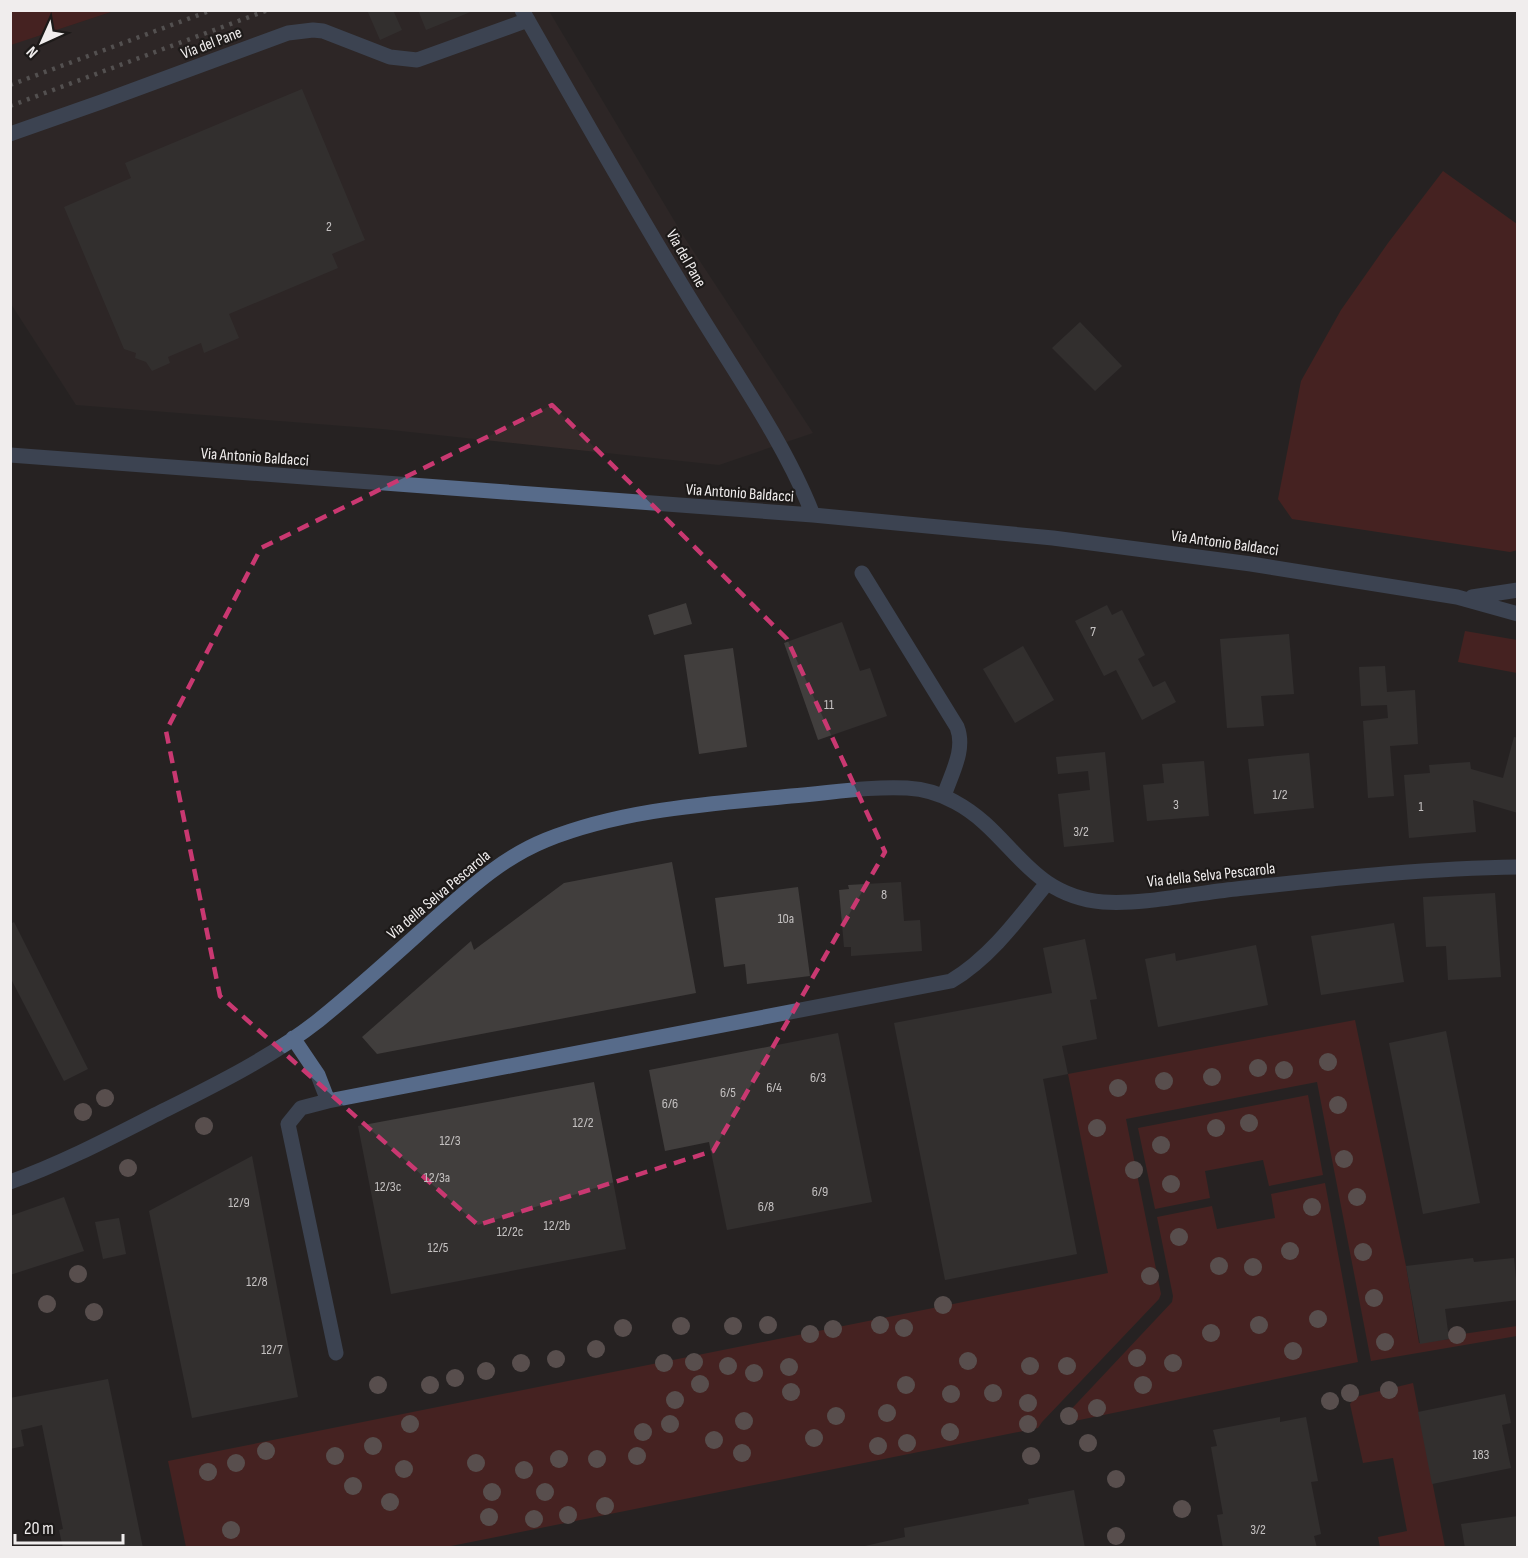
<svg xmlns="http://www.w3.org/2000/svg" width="1528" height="1558" viewBox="0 0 1528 1558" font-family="'Sofia Sans Condensed',sans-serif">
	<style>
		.built { fill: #352b2a }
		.green { fill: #6a231f }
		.building { fill: #413e3d }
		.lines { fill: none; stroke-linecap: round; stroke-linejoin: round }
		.minor { stroke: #576b8a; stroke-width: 15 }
		.rail { stroke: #8a8787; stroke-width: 4.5; stroke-dasharray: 3 6; stroke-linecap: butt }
		.tree { fill: #948482 }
		.marked { fill: none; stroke: #c93871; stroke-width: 4.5; stroke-dasharray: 12 8; stroke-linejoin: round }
		.labels { text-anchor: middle; stroke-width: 4.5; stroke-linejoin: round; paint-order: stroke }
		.number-label { font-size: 14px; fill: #c4c1c1 }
		.street-label { font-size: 16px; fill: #f0eded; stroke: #1d1a19 }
	</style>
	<rect width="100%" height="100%" fill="#262323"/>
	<path class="built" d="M114 11H549L684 237 813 433 719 465 382 429 76 405 11 304 10 45Z"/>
	<path class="green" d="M11 10H114V11L11 45Z
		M1443 171 1517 224 1518 550 1510 552 1292 519 1278 499 1301 381 1341 310 1388 243Z
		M1465 631 1517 640V673L1458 662Z
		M1355 1020 1406 1266 1419 1343 1449 1339V1336L1517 1326V1336L1371 1361 1317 1082 1126 1119 1161 1294 1159 1299 1042 1422 1038 1428 441 1548 186 1547 168 1461 1108 1273 1068 1074Z
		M1308 1095 1323 1175 1269 1186 1263 1160 1205 1171 1210 1198 1155 1209 1138 1128Z
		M1325 1183 1358 1362 1065 1423 1063 1418 1172 1302 1173 1296 1157 1217 1212 1206 1217 1229 1275 1218 1271 1194Z
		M1413 1383 1445 1547H1380L1378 1537 1407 1531 1393 1458 1363 1463 1350 1404 1355 1397Z"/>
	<path class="building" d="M367 10H393L402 30 380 40Z
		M418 10H473V11L426 30Z
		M302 89 365 240 332 254 338 268 229 314 239 338 204 353 201 343 168 357 170 363 152 371 146 362 135 358 136 353 124 349 64 207 131 178 125 163Z
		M1080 322 1122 366 1095 391 1052 348Z
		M686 603 692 624 654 635 648 615Z
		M1107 605 1112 615 1122 610 1145 655 1138 659 1153 687 1165 681 1176 702 1142 720 1116 670 1104 676 1075 621Z
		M842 622 860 671 870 668 887 716 818 740 784 643Z
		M1289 634 1294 694 1261 696 1264 726 1227 728 1220 639Z
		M1023 646 1054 700 1015 723 983 669Z
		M733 648 747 747 699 754 684 655Z
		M1385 666 1387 692 1415 690 1418 744 1390 746 1394 796 1368 798 1363 721 1388 718 1387 705 1361 706 1359 667Z
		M1514 737 1518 738V813L1473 800 1476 832 1409 838 1404 775 1430 773 1429 765 1470 762 1471 769 1503 778Z
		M1105 752 1114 842 1064 847 1058 794 1090 790 1088 771 1058 774 1056 757Z
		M1309 753 1314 808 1254 814 1248 759Z
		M1204 761 1209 816 1147 821 1143 785 1164 783 1162 764Z
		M672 862 696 993 377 1054 362 1037 471 941 474 950 564 883Z
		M901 882 904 921 920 920 922 951 851 956V947H844L839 890 849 889 848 885Z
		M798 887 810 976 747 984 745 964 724 967 715 898Z
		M1495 893 1501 977 1448 980 1446 946 1426 947 1423 897Z
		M14 922 88 1069 64 1081 10 977V924Z
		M1394 923 1404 982 1321 995 1311 936Z
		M1085 939 1097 999 1090 1000 1097 1039 1062 1046 1068 1074 1043 1079 1077 1254 945 1280 894 1023 1052 993 1043 948Z
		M1256 945 1268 1005 1158 1027 1145 959 1175 953 1176 961Z
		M1446 1031 1480 1203 1423 1214 1389 1043Z
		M838 1033 872 1202 727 1230 709 1142 665 1151 649 1070Z
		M594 1082 626 1249 391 1294 358 1126Z
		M252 1156 298 1397 192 1418 149 1211Z
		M64 1197 84 1251 10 1275V1216Z
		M119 1218 126 1254 103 1259 95 1222Z
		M1473 1258 1474 1262 1514 1258 1518 1300 1445 1309 1449 1339 1420 1344 1406 1266Z
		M108 1379 143 1548H63L59 1530 63 1529 42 1425 21 1430 24 1446 10 1449V1398Z
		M1505 1394 1511 1423 1502 1425 1511 1468 1432 1484 1418 1412Z
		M1280 1417V1422L1306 1417 1318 1481 1311 1482 1321 1534 1314 1536 1317 1548H1223L1217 1515 1223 1514 1211 1447 1217 1446 1213 1430Z
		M1074 1490 1085 1548H856L905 1537 904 1528 1029 1504 1028 1499Z
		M1518 1516V1548H1465L1461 1524Z"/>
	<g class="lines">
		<path class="minor" d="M522 10C578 108 633 206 692 302 732 368 785 443 813 515
			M10 134 101 102 288 33 313 30 323 31 390 57 417 60 528 20
			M10 455 813 515 1053 538 1251 564 1457 597 1518 614
			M862 573 957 727C966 750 951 774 944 796
			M1472 597 1518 590
			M293 1038 318 1075 328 1101 301 1108 288 1124 336 1353
			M328 1101 951 981C990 958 1019 918 1047 883
			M10 1182C63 1163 112 1137 161 1112 215 1085 272 1057 319 1020 360 987 399 951 438 916 472 886 504 857 546 840 623 809 710 804 791 796 830 793 869 786 907 788 924 789 941 794 955 802 1013 833 1026 895 1103 902 1143 905 1195 893 1236 889 1329 879 1424 868 1518 867"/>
		<path class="rail" d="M10 85 212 10
			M10 106 268 10"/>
	</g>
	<g class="tree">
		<circle cx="1328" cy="1062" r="9"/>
		<circle cx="1258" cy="1068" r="9"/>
		<circle cx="1284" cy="1070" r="9"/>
		<circle cx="1212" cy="1077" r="9"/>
		<circle cx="1164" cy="1081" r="9"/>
		<circle cx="1118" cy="1088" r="9"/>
		<circle cx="105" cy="1098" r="9"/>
		<circle cx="1338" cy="1105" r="9"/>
		<circle cx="83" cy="1112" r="9"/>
		<circle cx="1249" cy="1123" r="9"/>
		<circle cx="204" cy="1126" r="9"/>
		<circle cx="1097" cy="1128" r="9"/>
		<circle cx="1216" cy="1128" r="9"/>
		<circle cx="1161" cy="1145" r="9"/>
		<circle cx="1344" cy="1159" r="9"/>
		<circle cx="128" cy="1168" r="9"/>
		<circle cx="1134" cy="1170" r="9"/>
		<circle cx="1171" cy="1184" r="9"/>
		<circle cx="1357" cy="1197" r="9"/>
		<circle cx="1312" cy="1207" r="9"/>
		<circle cx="1179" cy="1237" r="9"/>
		<circle cx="1290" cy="1251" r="9"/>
		<circle cx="1363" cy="1252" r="9"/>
		<circle cx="1219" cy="1266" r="9"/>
		<circle cx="1253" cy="1267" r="9"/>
		<circle cx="78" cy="1274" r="9"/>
		<circle cx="1150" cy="1276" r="9"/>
		<circle cx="1374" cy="1298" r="9"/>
		<circle cx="47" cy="1304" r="9"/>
		<circle cx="943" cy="1305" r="9"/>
		<circle cx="94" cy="1312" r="9"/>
		<circle cx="1318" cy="1319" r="9"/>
		<circle cx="768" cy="1325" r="9"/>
		<circle cx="880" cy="1325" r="9"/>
		<circle cx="1259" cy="1325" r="9"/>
		<circle cx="681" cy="1326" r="9"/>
		<circle cx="733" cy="1326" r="9"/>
		<circle cx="623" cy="1328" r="9"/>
		<circle cx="904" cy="1328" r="9"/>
		<circle cx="833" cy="1329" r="9"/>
		<circle cx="1211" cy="1333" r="9"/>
		<circle cx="810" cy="1334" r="9"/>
		<circle cx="1457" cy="1335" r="9"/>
		<circle cx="1385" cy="1342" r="9"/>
		<circle cx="596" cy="1349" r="9"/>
		<circle cx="1293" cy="1351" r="9"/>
		<circle cx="1137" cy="1358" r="9"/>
		<circle cx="556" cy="1359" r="9"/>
		<circle cx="968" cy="1361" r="9"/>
		<circle cx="694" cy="1362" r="9"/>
		<circle cx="521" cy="1363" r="9"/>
		<circle cx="664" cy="1363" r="9"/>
		<circle cx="1173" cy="1363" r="9"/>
		<circle cx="728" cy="1366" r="9"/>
		<circle cx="1030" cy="1366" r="9"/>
		<circle cx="1067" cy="1366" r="9"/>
		<circle cx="789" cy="1367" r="9"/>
		<circle cx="486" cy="1371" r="9"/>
		<circle cx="754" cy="1373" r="9"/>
		<circle cx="455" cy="1378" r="9"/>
		<circle cx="700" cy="1384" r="9"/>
		<circle cx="378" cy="1385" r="9"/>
		<circle cx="430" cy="1385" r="9"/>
		<circle cx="906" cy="1385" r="9"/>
		<circle cx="1143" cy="1385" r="9"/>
		<circle cx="1389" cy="1390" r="9"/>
		<circle cx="791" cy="1392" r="9"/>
		<circle cx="993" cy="1393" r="9"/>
		<circle cx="1350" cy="1393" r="9"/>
		<circle cx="951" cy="1394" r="9"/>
		<circle cx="675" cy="1400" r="9"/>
		<circle cx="1330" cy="1401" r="9"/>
		<circle cx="1028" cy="1403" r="9"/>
		<circle cx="1097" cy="1408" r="9"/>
		<circle cx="887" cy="1413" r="9"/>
		<circle cx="836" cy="1416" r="9"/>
		<circle cx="1069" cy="1416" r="9"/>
		<circle cx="744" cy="1421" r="9"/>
		<circle cx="410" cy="1424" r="9"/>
		<circle cx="670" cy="1424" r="9"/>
		<circle cx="1028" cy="1424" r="9"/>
		<circle cx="643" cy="1432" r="9"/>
		<circle cx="950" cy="1432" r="9"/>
		<circle cx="814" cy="1438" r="9"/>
		<circle cx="714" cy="1440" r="9"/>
		<circle cx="907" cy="1443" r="9"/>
		<circle cx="1088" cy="1443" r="9"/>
		<circle cx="373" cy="1446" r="9"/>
		<circle cx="878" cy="1446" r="9"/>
		<circle cx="266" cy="1451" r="9"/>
		<circle cx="742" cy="1453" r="9"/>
		<circle cx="335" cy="1456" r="9"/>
		<circle cx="637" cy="1456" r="9"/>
		<circle cx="1031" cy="1456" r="9"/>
		<circle cx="559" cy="1459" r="9"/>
		<circle cx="597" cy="1459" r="9"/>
		<circle cx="236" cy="1463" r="9"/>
		<circle cx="476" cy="1463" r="9"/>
		<circle cx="404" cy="1469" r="9"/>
		<circle cx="524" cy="1470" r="9"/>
		<circle cx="208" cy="1472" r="9"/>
		<circle cx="1116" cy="1479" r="9"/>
		<circle cx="353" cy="1486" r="9"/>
		<circle cx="492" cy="1492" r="9"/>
		<circle cx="545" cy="1492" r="9"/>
		<circle cx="390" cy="1502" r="9"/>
		<circle cx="605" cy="1506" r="9"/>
		<circle cx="1182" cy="1509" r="9"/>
		<circle cx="568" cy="1515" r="9"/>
		<circle cx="489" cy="1517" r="9"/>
		<circle cx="534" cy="1519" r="9"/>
		<circle cx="231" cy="1530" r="9"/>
		<circle cx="1116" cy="1536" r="9"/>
	</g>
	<path d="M0 0H1528V1558H0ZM552 405 787 639 885 852 713 1151 478 1225 220 996 166 731 261 548Z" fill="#262323" fill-opacity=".55" fill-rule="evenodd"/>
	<path class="marked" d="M552 405 787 639 885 852 713 1151 478 1225 220 996 166 731 261 548Z"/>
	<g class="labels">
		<g class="number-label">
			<text x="329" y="231">2</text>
			<text x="1093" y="636">7</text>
			<text x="829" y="709">11</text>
			<text x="1280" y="799">1/2</text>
			<text x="1176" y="809">3</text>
			<text x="1421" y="811">1</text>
			<text x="1081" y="836">3/2</text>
			<text x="884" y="899">8</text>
			<text x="786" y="923">10a</text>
			<text x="818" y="1082">6/3</text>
			<text x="774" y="1092">6/4</text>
			<text x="728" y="1097">6/5</text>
			<text x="670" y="1108">6/6</text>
			<text x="583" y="1127">12/2</text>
			<text x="450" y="1145">12/3</text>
			<text x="437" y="1182">12/3a</text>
			<text x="388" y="1191">12/3c</text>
			<text x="820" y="1196">6/9</text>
			<text x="239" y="1207">12/9</text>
			<text x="766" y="1211">6/8</text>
			<text x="557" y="1230">12/2b</text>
			<text x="510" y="1236">12/2c</text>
			<text x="438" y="1252">12/5</text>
			<text x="257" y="1286">12/8</text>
			<text x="272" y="1354">12/7</text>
			<text x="1481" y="1459">183</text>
			<text x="1258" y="1534">3/2</text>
		</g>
		<g class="street-label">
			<text transform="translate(211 42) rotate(-21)" y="6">Via del Pane</text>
			<text transform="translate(687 258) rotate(60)" y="6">Via del Pane</text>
			<text transform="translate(255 456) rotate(4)" y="6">Via Antonio Baldacci</text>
			<text transform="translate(740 492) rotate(4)" y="6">Via Antonio Baldacci</text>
			<text transform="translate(1225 542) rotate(8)" y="6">Via Antonio Baldacci</text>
			<text transform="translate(1211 874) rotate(-6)" y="6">Via della Selva Pescarola</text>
			<text transform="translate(438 894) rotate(-40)" y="6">Via della Selva Pescarola</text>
		</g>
	</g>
	<rect width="1528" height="1558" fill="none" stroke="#f0eded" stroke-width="24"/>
	<g transform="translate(42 42) rotate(225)" stroke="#1d1a19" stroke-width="4.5" paint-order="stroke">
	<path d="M0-4.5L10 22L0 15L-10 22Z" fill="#f0eded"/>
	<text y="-9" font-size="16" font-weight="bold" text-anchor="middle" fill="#f0eded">N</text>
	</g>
	<path d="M15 1534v9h108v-9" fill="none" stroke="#f0eded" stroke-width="3"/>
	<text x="24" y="1534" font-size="18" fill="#f0eded" stroke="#1d1a19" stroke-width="4.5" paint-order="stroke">20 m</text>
</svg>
